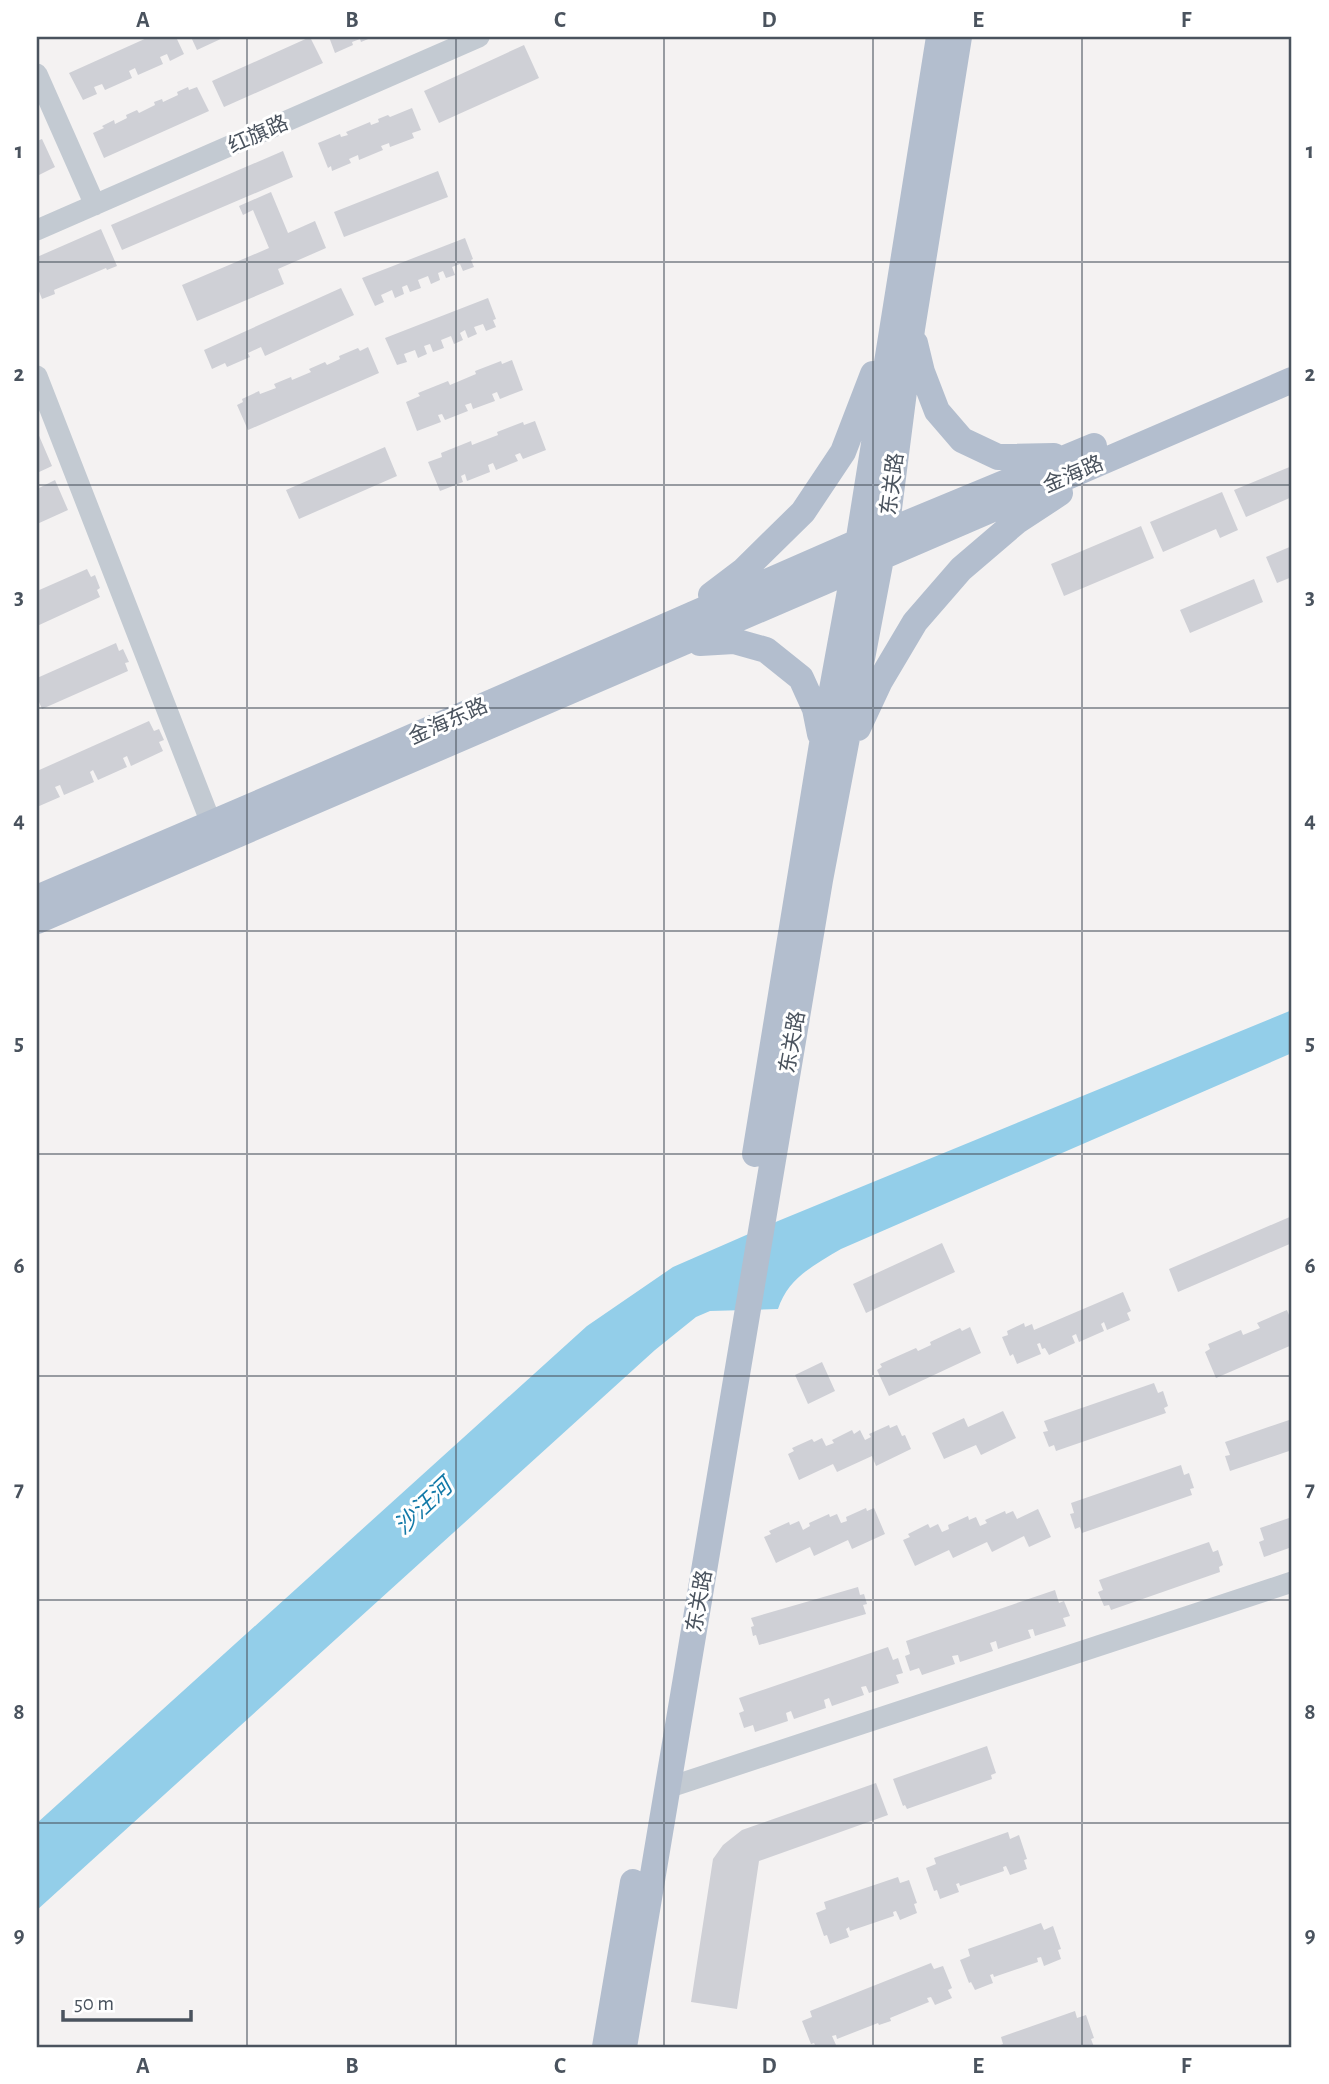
<svg xmlns="http://www.w3.org/2000/svg" width="1329" height="2084" viewBox="0 0 1329 2084" font-family="'Alegreya Sans','Noto Sans SC',sans-serif">
	<style>
		.water { fill: #93cee9 }
		.building { fill: #cfd0d6 }
		.lines { fill: none; stroke-linecap: round; stroke-linejoin: round }
		.minor { stroke: #c3cad2; stroke-width: 21 }
		.major { stroke: #b3bece; stroke-width: 26 }
		.grid { fill: none; stroke: #4a535e; stroke-width: 2; stroke-opacity: 0.55 }
		.labels { text-anchor: middle; stroke-width: 6; stroke-linejoin: round; paint-order: stroke }
		.street-label { font-size: 21px; fill: #4a535e; stroke: #fff }
		.water-label { font-size: 23px; font-style: italic; fill: #137aa8; stroke: #fff }
		.neatline { fill: none; stroke: #4a535e; stroke-width: 2.5 }
		.grid-label { font-size: 23px; text-anchor: middle; font-weight: bold; fill: #4a535e }
	</style>
	<rect width="100%" height="100%" fill="#f4f2f2"/>
	<path class="water" d="M1292 1010V1053L841 1249C814 1265 788 1278 778 1309L710 1311 696 1317 655 1350 37 1910V1823L587 1326 673 1267 778 1221Z"/>
	<path class="building" d="M149 37H176L184 54 170 61 167 54 160 57 163 64 138 75 135 68 129 71 132 78 105 90 102 84 94 87 97 94 83 100 69 73Z
		M191 37H225L197 50Z
		M310 37 323 63 224 107 212 81Z
		M329 37H373L361 42 360 39 352 42 353 45 335 53Z
		M524 45 539 78 439 123 424 91Z
		M188 87 189 90 197 87 209 111 104 158 93 133 104 128 102 126 114 120 115 124 127 118 126 115 137 110 139 113 155 105 154 102 162 99 163 102 178 95 177 92Z
		M412 108 421 130 412 133 414 138 390 147 389 143 381 146 383 150 359 160 358 155 349 159 351 163 332 171 331 166 328 168 318 143 340 134 341 137 348 135 346 132 370 122 371 125 379 122 378 119 388 115 390 117Z
		M42 139 55 167 37 176V141Z
		M283 151 293 177 122 250 111 225Z
		M438 171 448 197 344 237 334 212Z
		M271 192 288 233 315 221 326 248 278 269 284 284 197 321 182 285 269 248 253 210 243 215 239 206Z
		M101 229 117 266 107 270 106 268 54 290 55 294 42 299 37 286V257Z
		M465 238 473 259 471 260 474 267 463 271 460 264 452 267 455 275 446 278 443 271 438 273 440 280 431 284 428 276 418 280 421 288 410 292 407 285 402 287 404 294 395 298 392 290 381 295 384 302 375 306 362 278Z
		M341 288 354 315 265 356 261 347 248 353 250 357 227 367 225 363 212 369 204 350Z
		M488 298 496 319 493 320 496 327 486 331 483 324 474 327 477 334 468 338 465 330 460 333 463 340 454 344 451 336 441 340 444 348 433 352 430 344 424 346 427 354 418 358 415 350 404 354 407 362 397 365 385 338Z
		M368 347 379 373 248 430 237 405 243 402 242 399 259 391 260 394 276 388 274 384 291 377 292 380 311 372 309 369 325 362 327 365 340 359 339 356 358 348 360 351Z
		M512 360 523 390 500 399 497 392 492 394 495 401 473 409 471 403 465 405 468 411 445 420 442 414 438 415 441 422 417 431 406 402 420 396 418 393 448 381 450 385 476 374 475 371 501 361 502 364Z
		M535 421 546 450 523 459 520 453 515 455 518 461 496 470 493 463 488 465 490 472 467 481 465 474 461 476 463 482 440 491 428 462 442 457 441 453 471 441 472 445 498 435 497 432 523 422 524 425Z
		M37 431 52 466 37 473Z
		M385 447 397 476 299 519 286 490Z
		M1292 466V497L1246 517 1234 490Z
		M55 480 68 510 37 524V489Z
		M1222 492 1238 530 1220 538 1216 529 1163 552 1150 522Z
		M1141 526 1154 558 1064 596 1051 564Z
		M1292 546V577L1277 583 1266 557Z
		M87 569 91 577 95 575 100 588 97 590 100 597 37 626V591Z
		M1254 579 1263 602 1190 633 1180 610Z
		M116 643 119 651 123 649 129 662 125 663 128 671 42 709 39 702 37 703V678Z
		M149 721 154 731 159 729 164 740 159 742 163 751 131 766 127 756 123 758 127 767 98 780 93 770 90 772 94 782 64 795 60 785 55 787 60 797 37 807V771Z
		M1292 1216V1243L1178 1292 1169 1269Z
		M942 1243 955 1272 866 1313 853 1284Z
		M1123 1292 1131 1311 1127 1313 1130 1320 1107 1330 1104 1322 1101 1324 1104 1331 1079 1342 1076 1334 1072 1336 1075 1343 1049 1355 1045 1348 1042 1349 1040 1343 1037 1344 1041 1354 1017 1364 1013 1354 1010 1356 1002 1337 1008 1335 1007 1331 1024 1323 1025 1327 1032 1324 1034 1330Z
		M1287 1310 1289 1315 1292 1314V1345L1216 1378 1205 1352 1210 1349 1208 1344 1241 1330 1243 1335 1260 1328 1257 1323Z
		M970 1327 981 1353 889 1396 877 1370 882 1367 880 1364 916 1348 918 1351 931 1345 930 1342 960 1328 962 1331Z
		M822 1362 835 1391 808 1404 795 1375Z
		M1154 1383 1158 1393 1163 1391 1168 1406 1164 1408 1166 1413 1056 1451 1054 1445 1049 1447 1043 1432 1048 1431 1044 1421Z
		M1003 1411 1016 1438 981 1455 976 1445 944 1459 932 1433 964 1418 968 1427Z
		M1292 1419V1450L1230 1471 1225 1456 1230 1455 1225 1442Z
		M889 1425 890 1428 897 1425 902 1436 905 1435 911 1449 876 1466 872 1456 837 1472 833 1464 799 1480 788 1454 794 1451 792 1448 812 1439 814 1442 822 1438 826 1446 834 1443 832 1440 852 1430 854 1434 860 1430 865 1440 871 1437 869 1434Z
		M1181 1465 1184 1475 1189 1473 1194 1488 1190 1489 1192 1495 1082 1533 1080 1527 1075 1529 1070 1514 1074 1513 1071 1503Z
		M866 1508 867 1511 874 1508 885 1534 852 1549 848 1540 814 1556 810 1547 776 1563 764 1537 771 1534 769 1531 789 1522 790 1525 799 1521 803 1530 810 1526 809 1523 829 1514 830 1517 837 1514 841 1523 847 1521 846 1517Z
		M1038 1509 1051 1537 1029 1547 1024 1536 992 1552 987 1542 953 1558 949 1550 915 1566 903 1540 910 1537 908 1534 928 1524 930 1528 938 1524 942 1532 949 1529 948 1525 968 1516 969 1520 976 1517 980 1526 987 1523 985 1520 1005 1511 1006 1514 1013 1511 1017 1519Z
		M1292 1517V1547L1264 1557 1259 1542 1264 1540 1260 1528Z
		M1209 1542 1213 1552 1218 1550 1223 1565 1219 1567 1220 1572 1111 1610 1109 1605 1104 1606 1098 1592 1103 1590 1099 1580Z
		M858 1587 860 1595 864 1594 867 1604 863 1605 866 1614 759 1645 756 1635 753 1636 751 1627 754 1626 751 1618Z
		M1055 1590 1059 1603 1064 1601 1070 1616 1063 1618 1066 1626 1035 1636 1033 1629 1028 1630 1031 1638 998 1649 996 1641 990 1643 993 1651 960 1662 958 1655 952 1656 955 1664 922 1675 919 1668 910 1671 905 1656 910 1654 906 1641Z
		M888 1647 893 1660 898 1658 903 1673 896 1675 899 1683 869 1693 866 1686 861 1687 864 1695 832 1706 829 1698 824 1700 826 1708 794 1719 791 1711 786 1713 788 1721 755 1732 753 1725 744 1728 739 1713 744 1711 739 1698Z
		M987 1746 996 1773 991 1775 992 1779 907 1809 905 1805 903 1806 893 1779Z
		M876 1783 888 1815 759 1861 737 2009 691 2002 713 1859 723 1845 742 1830Z
		M1008 1832 1010 1839 1019 1835 1027 1859 1024 1860 1027 1869 1010 1875 1006 1866 1003 1867 1004 1871 960 1886 959 1883 956 1884 959 1892 940 1899 937 1890 934 1891 926 1868 936 1864 934 1858Z
		M898 1877 900 1883 909 1880 917 1903 914 1904 917 1913 900 1920 896 1911 893 1912 894 1916 850 1931 849 1927 846 1929 849 1937 830 1944 827 1935 824 1936 816 1913 826 1909 824 1902Z
		M1041 1923 1044 1930 1053 1926 1061 1949 1058 1950 1061 1959 1044 1966 1041 1957 1037 1958 1038 1962 994 1977 993 1974 990 1975 993 1983 975 1990 971 1982 969 1983 960 1960 970 1956 968 1949Z
		M931 1963 934 1969 943 1966 952 1988 948 1990 952 1998 935 2005 931 1997 927 1998 929 2002 890 2018 891 2021 879 2025 878 2023 837 2039 836 2035 832 2036 836 2045 829 2047H816L814 2043 811 2044 802 2021 812 2017 810 2011Z
		M1075 2011 1077 2018 1086 2015 1094 2038 1091 2039 1094 2047H1074V2046L1070 2047H996L1003 2044 1001 2037Z"/>
	<g class="lines">
		<path class="minor" d="M37 74 95 205
			M37 230 479 37
			M37 376 211 823
			M667 1788 1292 1582"/>
		<path class="major" d="M915 343 922 372 937 411 962 440 998 457 1054 456
			M711 595 744 570 803 512 843 452 873 374
			M700 643 734 641 766 650 801 678 815 709 820 734
			M858 728 880 681 915 622 961 569 1016 522 1060 493
			M37 898 382 750 858 542 886 532 1094 446
			M37 921 1292 380
			M755 1154 822 744 854 569 939 37
			M605 2047 633 1882
			M624 2047 820 880 886 532 912 329 959 37"/>
	</g>
	<path class="grid" d="M247 37V2047M456 37V2047M664 37V2047M873 37V2047M1082 37V2047M37 262H1292M37 485H1292M37 708H1292M37 931H1292M37 1154H1292M37 1376H1292M37 1600H1292M37 1823H1292"/>
	<g class="labels">
		<g class="street-label">
			<text transform="translate(258 134) rotate(-24)" y="7">红旗路</text>
			<text transform="translate(1073 474) rotate(-23)" y="7">金海路</text>
			<text transform="translate(892 484) rotate(-83)" y="7">东关路</text>
			<text transform="translate(448 721) rotate(-24)" y="7">金海东路</text>
			<text transform="translate(792 1042) rotate(-80)" y="7">东关路</text>
			<text transform="translate(699 1601) rotate(-80)" y="7">东关路</text>
		</g>
		<g class="water-label">
			<text transform="translate(423 1506) rotate(-43)" y="8">沙汪河</text>
		</g>
	</g>
	<rect width="1329" height="2084" fill="none" stroke="#ffffff" stroke-width="77"/>
	<path d="M63 2010v10h128v-10" fill="none" stroke="#4a535e" stroke-width="3.5"/>
	<text x="74" y="2010" font-size="21" fill="#4a535e" stroke="#ffffff" stroke-width="5" paint-order="stroke">50 m</text>
	<rect x="38" y="38" width="1252" height="2008" class="neatline"/>
	<g class="grid-label">
		<text x="143" y="27">A</text>
		<text x="352" y="27">B</text>
		<text x="560" y="27">C</text>
		<text x="769" y="27">D</text>
		<text x="978" y="27">E</text>
		<text x="1186" y="27">F</text>
		<text x="19" y="158">1</text>
		<text x="1310" y="158">1</text>
		<text x="19" y="381">2</text>
		<text x="1310" y="381">2</text>
		<text x="19" y="604">3</text>
		<text x="1310" y="604">3</text>
		<text x="19" y="827">4</text>
		<text x="1310" y="827">4</text>
		<text x="19" y="1050">5</text>
		<text x="1310" y="1050">5</text>
		<text x="19" y="1273">6</text>
		<text x="1310" y="1273">6</text>
		<text x="19" y="1496">7</text>
		<text x="1310" y="1496">7</text>
		<text x="19" y="1719">8</text>
		<text x="1310" y="1719">8</text>
		<text x="19" y="1942">9</text>
		<text x="1310" y="1942">9</text>
		<text x="143" y="2073">A</text>
		<text x="352" y="2073">B</text>
		<text x="560" y="2073">C</text>
		<text x="769" y="2073">D</text>
		<text x="978" y="2073">E</text>
		<text x="1186" y="2073">F</text>
	</g>
</svg>
